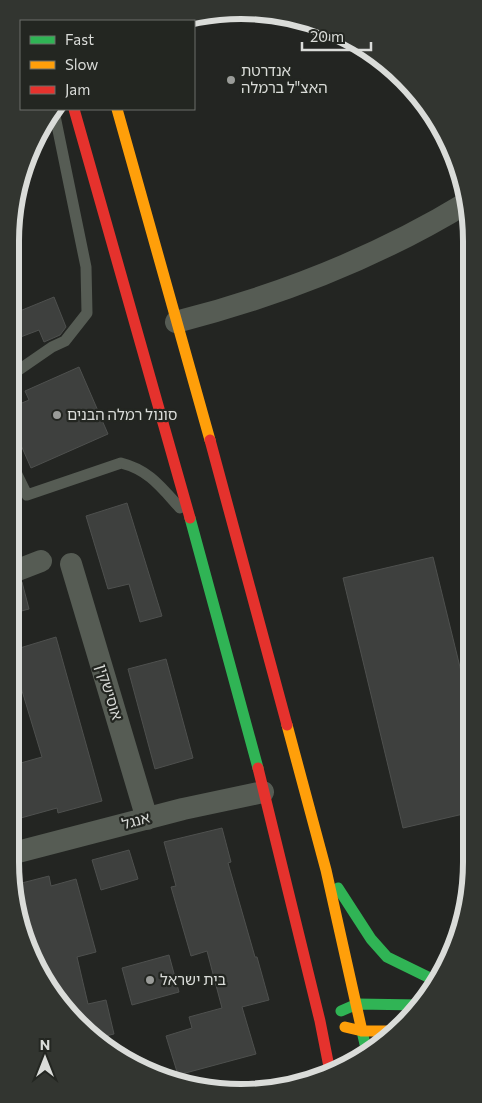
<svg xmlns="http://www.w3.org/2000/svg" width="482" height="1103" viewBox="0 0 482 1103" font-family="Commissioner,'Noto Sans Hebrew',sans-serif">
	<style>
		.building { fill: #3e403e; stroke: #4e504e }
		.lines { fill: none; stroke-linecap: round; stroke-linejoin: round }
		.lane { stroke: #565c54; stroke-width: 11 }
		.street { stroke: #565c54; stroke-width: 22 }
		.fast { stroke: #30b455; stroke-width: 11 }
		.slow { stroke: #ff9f0a; stroke-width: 11 }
		.jam { stroke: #e5322d; stroke-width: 11 }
		.poi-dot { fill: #9a9c99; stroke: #232621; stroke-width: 2 }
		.labels { text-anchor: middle; stroke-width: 4.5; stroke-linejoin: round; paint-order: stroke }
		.poi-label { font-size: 15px; fill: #dadcd9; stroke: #232621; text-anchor: start }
		.street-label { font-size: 15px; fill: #dadcd9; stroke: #232621 }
		.rim { fill: none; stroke: #dadcd9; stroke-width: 6 }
	</style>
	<rect width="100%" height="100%" fill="#232522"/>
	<path class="building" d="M54 297 66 327 60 335 44 342 39 330 10 341V315Z
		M79 367 108 434 31 468 10 420V408L29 400 25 391Z
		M127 503 162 616 140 622 129 584 108 589 86 516Z
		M433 557 472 716V812L403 828 343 578Z
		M22 582 29 609 10 614V586Z
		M56 637 102 801 58 813 57 808 10 821V766L42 757 10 651Z
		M166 659 193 758 155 769 128 669Z
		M222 828 231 862 228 863 255 957H257L269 1000 242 1007 256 1054 178 1075 166 1036 192 1028 189 1017 222 1008 207 951 191 956 171 887 176 886 164 842Z
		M129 850 138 879 101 890 92 860Z
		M49 876 51 886 76 879 96 952 77 957 88 1004 106 1000 114 1034 97 1038 67 1014 22 937 14 885Z
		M169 955 179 992 132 1005 122 968Z"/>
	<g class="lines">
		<path class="lane" d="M10 376 52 347 65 341 87 313 86 267 54 111
			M10 460 27 495 121 463C149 470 161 487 180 508
			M127 1063 137 1061"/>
		<path class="street" d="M176 322C278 296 378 257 468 202
			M71 564 147 819
			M10 573 41 561
			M10 854 183 809 263 792"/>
		<path class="fast" d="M190 518 258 768
			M338 888 371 939 387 957 434 980
			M341 1011 357 1004 420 1005
			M362 1031 367 1053"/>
		<path class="slow" d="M117 109 210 440
			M287 725 326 870 362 1031
			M345 1027 362 1031H395"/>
		<path class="jam" d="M74 109 190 518
			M210 440 287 725
			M258 768 320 1021
			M320 1021 330 1072"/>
	</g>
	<g class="poi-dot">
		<circle cx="231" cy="80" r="5"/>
		<circle cx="57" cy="415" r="5"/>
		<circle cx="150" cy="980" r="5"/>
	</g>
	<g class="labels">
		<g class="poi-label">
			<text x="241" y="76">אנדרטת<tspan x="241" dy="17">האצ"ל ברמלה</tspan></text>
			<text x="67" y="420">סונול רמלה הבנים</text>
			<text x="160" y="985">בית ישראל</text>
		</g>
		<g class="street-label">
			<text transform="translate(109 692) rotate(73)" y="5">אוסישקין</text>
			<text transform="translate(136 821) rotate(-15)" y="5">אנגל</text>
		</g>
	</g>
	<path d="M0 0H482V1103H0ZM241 19H241A222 222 0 0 1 463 241V862A222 222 0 0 1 241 1084H241A222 222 0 0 1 19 862V241A222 222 0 0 1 241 19Z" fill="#323530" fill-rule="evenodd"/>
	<path class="rim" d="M241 19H241A222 222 0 0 1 463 241V862A222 222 0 0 1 241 1084H241A222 222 0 0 1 19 862V241A222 222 0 0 1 241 19Z"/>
	<rect x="20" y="20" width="175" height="90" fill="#232621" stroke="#6c6f6b"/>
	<rect x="30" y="36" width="25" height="8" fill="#30b455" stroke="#6c6f6b"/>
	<text x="65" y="45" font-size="15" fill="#dadcd9">Fast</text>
	<rect x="30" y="61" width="25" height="8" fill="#ff9f0a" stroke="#6c6f6b"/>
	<text x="65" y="70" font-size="15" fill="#dadcd9">Slow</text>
	<rect x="30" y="86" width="25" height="8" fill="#e5322d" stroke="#6c6f6b"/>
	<text x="65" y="95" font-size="15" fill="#dadcd9">Jam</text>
	<g transform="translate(45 1058)" stroke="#232621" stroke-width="4" paint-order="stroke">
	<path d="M0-4L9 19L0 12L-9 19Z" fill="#dadcd9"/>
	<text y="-8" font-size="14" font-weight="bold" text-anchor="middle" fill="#dadcd9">N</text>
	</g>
	<path d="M302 42v8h69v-8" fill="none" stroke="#dadcd9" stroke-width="2.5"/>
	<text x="310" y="42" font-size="15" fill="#dadcd9" stroke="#232621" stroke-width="4" paint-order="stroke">20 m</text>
</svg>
